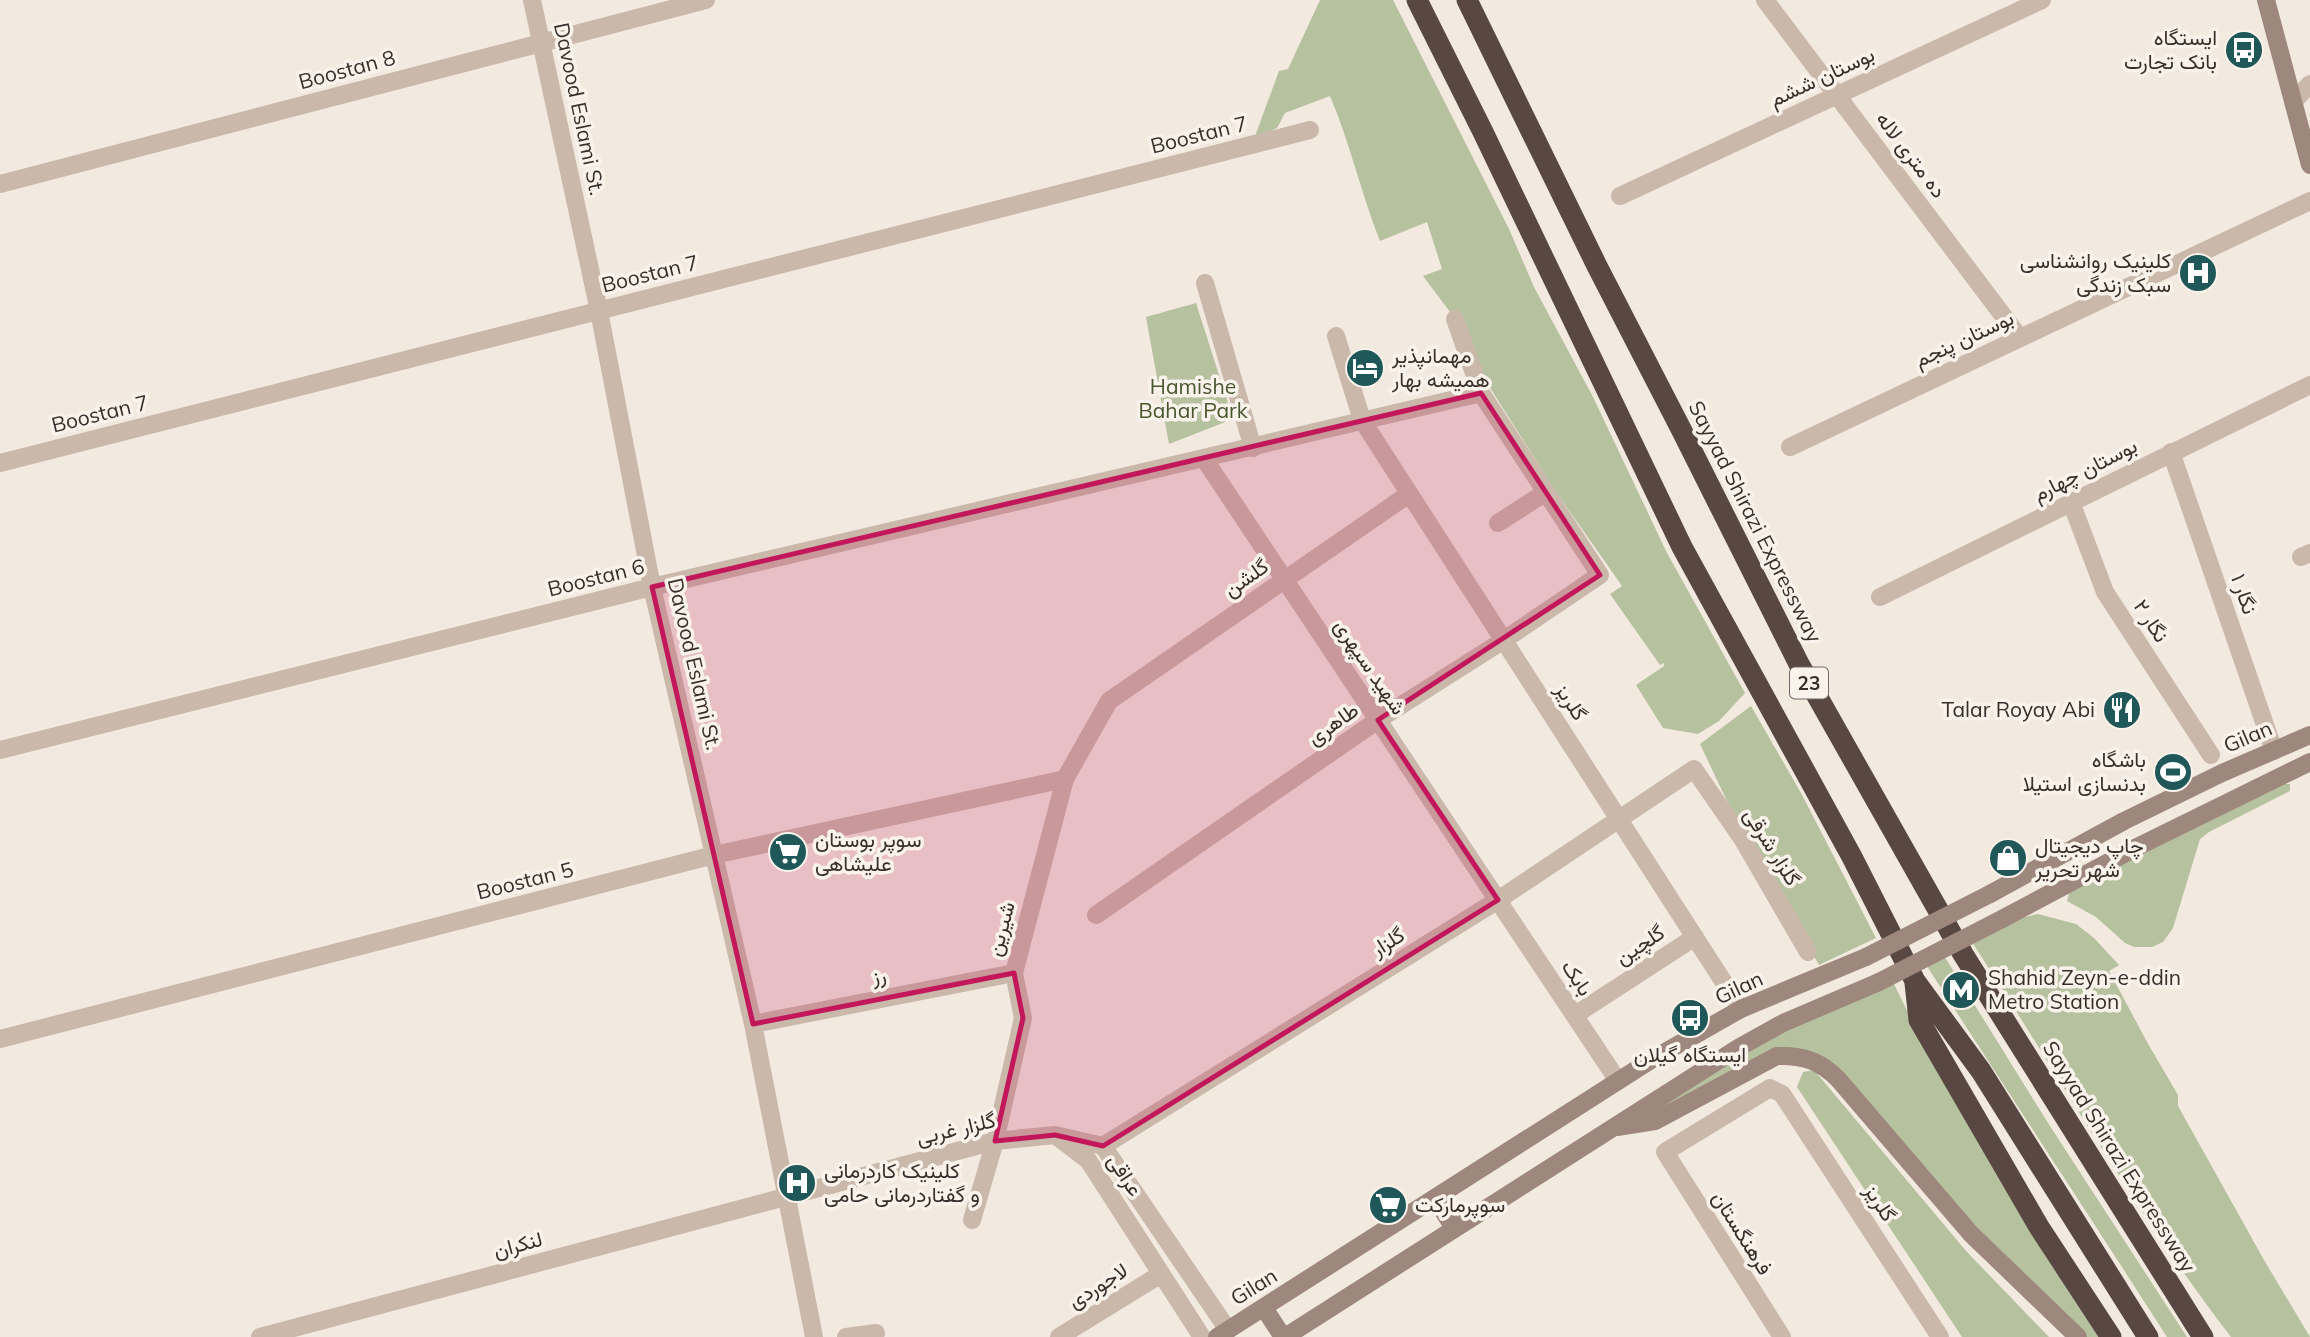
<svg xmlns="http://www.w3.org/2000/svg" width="2310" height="1337" viewBox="0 0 2310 1337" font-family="Mulish,Vazirmatn,sans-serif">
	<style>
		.green { fill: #b6c19f }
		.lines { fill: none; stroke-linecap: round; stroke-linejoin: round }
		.street { stroke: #cab8aa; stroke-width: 18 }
		.secondary { stroke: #9e877c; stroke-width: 18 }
		.highway { stroke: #594841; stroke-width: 21 }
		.secondary-bridge { stroke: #9e877c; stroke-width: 18 }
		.marked { fill: #c2185b; fill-opacity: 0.2; stroke: #c2185b; stroke-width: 5; stroke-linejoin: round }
		.labels { text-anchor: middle; stroke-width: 7; stroke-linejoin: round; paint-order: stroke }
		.shield { fill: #faf3eb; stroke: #726964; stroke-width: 2 }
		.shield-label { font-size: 19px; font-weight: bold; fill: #382e2a }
		.poi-label { font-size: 21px; fill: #382e2a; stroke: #faf3eb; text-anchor: start }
		.street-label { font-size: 21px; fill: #382e2a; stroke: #faf3eb }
		.park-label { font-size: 21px; fill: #48562e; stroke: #faf3eb }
	</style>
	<rect width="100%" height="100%" fill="#f2e9df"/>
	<path class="green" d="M1320 0H1393L1509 229 1534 287 1593 397 1667 553 1745 693 1719 721 1698 734 1663 728 1636 685 1664 666V663L1660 665 1610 594 1622 586 1554 489 1487 383 1459 324 1423 276 1442 269 1427 222 1380 241C1361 193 1350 143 1330 96L1285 113 1277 128 1254 139 1279 71 1288 69Z
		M1196 303 1233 419 1169 444 1146 317Z
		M1751 706 1801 793 1876 938 1819 965 1726 799 1700 744Z
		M2282 784H2290V791L2209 832 2200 839 2173 928 2163 942 2152 947H2134L2125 943 2096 917 2067 901 2070 890Z
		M2038 914 2076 924 2094 938 2119 965 2109 971 2147 1042 2178 1095V1106L2264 1260 2310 1337H2231C2134 1211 2057 1072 1970 939L2020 918Z
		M1943 954 2048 1123 2187 1337H2167C2087 1212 2005 1088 1925 963Z
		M1892 980 1923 1043 2102 1337H2085L2004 1259 1806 1051 1649 1117C1716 1056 1811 1021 1892 980Z
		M1814 1070 1967 1252 2049 1337H1962L1797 1087 1803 1072Z"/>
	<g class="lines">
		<path class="street" d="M532 0 599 311 652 587 753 1024 814 1337
			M1765 0 2020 338
			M2293 102 2310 84
			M0 184 706 0
			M1620 196 2042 0
			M1205 283 1253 448
			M1336 336 1362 420 1741 1009
			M1790 447 2310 201
			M2171 452 2274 751
			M1205 460 1618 1081
			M0 463 1310 130
			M2071 502 2105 592 2211 755
			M1498 523 1546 492
			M2301 557 2310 553
			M1880 597 2310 385
			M0 750 652 587 1481 393
			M1096 915 1378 720 1504 640 1600 575 1481 393 1455 319
			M1575 1015 1695 937
			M753 1024 1014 973
			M0 1039 714 855 1065 779
			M1103 1146 1498 900 1694 769 1743 840 1808 952
			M972 1220 995 1141 1023 1018 1014 973 1065 779 1109 701 1409 494
			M260 1337 995 1141 1055 1135
			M846 1337 876 1333
			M1059 1337 1161 1274
			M1202 1337 1088 1160 1055 1135 1103 1146 1228 1330
			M1782 1337 1665 1152 1770 1088 1782 1094 1940 1337"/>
		<path class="secondary" d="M2266 0 2310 165
			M1990 894 2124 821 2222 773 2310 735
			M2002 919 2137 847 2310 762
			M1617 1127 1655 1121 1777 1056C1803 1055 1820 1061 1838 1079L1971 1234 2078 1337
			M1435 1198 1454 1228
			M1264 1308 1283 1337
			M1217 1337 1651 1060 1741 1009 1866 957
			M1285 1337 1738 1048 1783 1023 1879 982"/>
		<path class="highway" d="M1417 0 1483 132 1682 547 1852 857 1915 981 1981 1071 2148 1337
			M1467 0 1597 266 1681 429 1799 664 1963 954 2203 1337
			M1915 983 1919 1020 2039 1227 2111 1337"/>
		<path class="secondary-bridge" d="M1866 957 1990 894
			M1879 982 2002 919"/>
	</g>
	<path class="marked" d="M1481 393 1600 575 1378 720 1498 900 1103 1146 1055 1135 995 1141 1023 1018 1014 973 753 1024 652 587Z"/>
	<defs>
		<symbol id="bus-disc" viewBox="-11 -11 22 22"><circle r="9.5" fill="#205759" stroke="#faf3eb"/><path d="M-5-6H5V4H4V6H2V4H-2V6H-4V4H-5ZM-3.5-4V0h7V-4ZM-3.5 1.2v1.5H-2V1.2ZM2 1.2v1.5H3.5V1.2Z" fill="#fff"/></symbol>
		<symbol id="hospital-disc" viewBox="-11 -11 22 22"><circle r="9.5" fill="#205759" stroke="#faf3eb"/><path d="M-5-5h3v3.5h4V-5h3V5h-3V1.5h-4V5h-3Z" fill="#fff"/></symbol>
		<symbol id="hotel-disc" viewBox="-11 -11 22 22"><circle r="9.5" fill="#205759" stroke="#faf3eb"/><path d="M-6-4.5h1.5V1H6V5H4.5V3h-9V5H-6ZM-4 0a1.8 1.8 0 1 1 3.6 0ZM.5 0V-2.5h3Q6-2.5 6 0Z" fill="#fff"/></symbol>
		<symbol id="restaurant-disc" viewBox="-11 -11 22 22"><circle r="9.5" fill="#205759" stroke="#faf3eb"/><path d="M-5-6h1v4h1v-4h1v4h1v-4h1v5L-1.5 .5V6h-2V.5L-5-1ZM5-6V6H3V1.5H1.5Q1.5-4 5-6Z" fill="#fff"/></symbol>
		<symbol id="stadium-disc" viewBox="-11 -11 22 22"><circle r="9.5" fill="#205759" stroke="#faf3eb"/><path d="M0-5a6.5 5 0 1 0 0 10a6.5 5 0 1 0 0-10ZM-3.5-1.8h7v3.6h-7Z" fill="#fff"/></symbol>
		<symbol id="supermarket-disc" viewBox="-11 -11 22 22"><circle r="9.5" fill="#205759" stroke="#faf3eb"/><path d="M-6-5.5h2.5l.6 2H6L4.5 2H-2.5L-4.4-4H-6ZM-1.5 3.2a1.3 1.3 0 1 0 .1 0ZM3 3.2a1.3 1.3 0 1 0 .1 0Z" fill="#fff"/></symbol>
		<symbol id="shop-disc" viewBox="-11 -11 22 22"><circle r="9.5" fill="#205759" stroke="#faf3eb"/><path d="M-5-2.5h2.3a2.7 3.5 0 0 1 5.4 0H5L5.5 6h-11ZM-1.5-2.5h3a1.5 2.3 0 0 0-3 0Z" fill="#fff"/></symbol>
		<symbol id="metro-disc" viewBox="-11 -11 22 22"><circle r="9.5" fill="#205759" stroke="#faf3eb"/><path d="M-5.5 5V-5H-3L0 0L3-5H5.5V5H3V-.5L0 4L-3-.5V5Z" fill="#fff"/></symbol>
	</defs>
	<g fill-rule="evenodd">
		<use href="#bus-disc" x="2222" y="28" width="44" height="44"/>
		<use href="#hospital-disc" x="2176" y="251" width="44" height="44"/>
		<use href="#hotel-disc" x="1343" y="346" width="44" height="44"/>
		<use href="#restaurant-disc" x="2100" y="688" width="44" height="44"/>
		<use href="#stadium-disc" x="2151" y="750" width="44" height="44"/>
		<use href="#supermarket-disc" x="766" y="830" width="44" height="44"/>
		<use href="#shop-disc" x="1986" y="836" width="44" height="44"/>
		<use href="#metro-disc" x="1939" y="968" width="44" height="44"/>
		<use href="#bus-disc" x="1668" y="996" width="44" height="44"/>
		<use href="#hospital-disc" x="775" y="1161" width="44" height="44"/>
		<use href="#supermarket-disc" x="1366" y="1183" width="44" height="44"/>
	</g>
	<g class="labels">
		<rect class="shield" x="1790" y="667.5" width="38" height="31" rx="5"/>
		<g class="shield-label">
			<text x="1809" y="690">23</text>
		</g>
		<g class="poi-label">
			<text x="2217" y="45" text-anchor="end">ایستگاه<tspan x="2217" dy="24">بانک تجارت</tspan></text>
			<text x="2171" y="268" text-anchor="end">کلینیک روانشناسی<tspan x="2171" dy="24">سبک زندگی</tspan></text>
			<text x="1392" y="363">مهمانپذیر<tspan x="1392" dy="24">همیشه بهار</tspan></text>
			<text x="2095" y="717" text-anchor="end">Talar Royay Abi</text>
			<text x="2146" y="767" text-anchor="end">باشگاه<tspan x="2146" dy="24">بدنسازی استیلا</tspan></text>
			<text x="815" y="847">سوپر بوستان<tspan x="815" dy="24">علیشاهی</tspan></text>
			<text x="2035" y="853">چاپ دیجیتال<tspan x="2035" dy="24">شهر تحریر</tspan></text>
			<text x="1988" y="985">Shahid Zeyn-e-ddin<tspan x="1988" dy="24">Metro Station</tspan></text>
			<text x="1690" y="1062" text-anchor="middle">ایستگاه گیلان</text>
			<text x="824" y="1178">کلینیک کاردرمانی<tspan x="824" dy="24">و گفتاردرمانی حامی</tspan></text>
			<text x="1415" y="1212">سوپرمارکت</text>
		</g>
		<g class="street-label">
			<text transform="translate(347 70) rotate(-15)" y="7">Boostan 8</text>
			<text transform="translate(1822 77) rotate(-25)" y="7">بوستان ششم</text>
			<text transform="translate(579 109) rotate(78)" y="7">Davood Eslami St.</text>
			<text transform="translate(1199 135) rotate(-14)" y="7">Boostan 7</text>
			<text transform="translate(1911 155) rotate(53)" y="7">ده متری لاله</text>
			<text transform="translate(650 274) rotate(-14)" y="7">Boostan 7</text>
			<text transform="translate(1964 339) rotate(-25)" y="7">بوستان پنجم</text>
			<text transform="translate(100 414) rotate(-14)" y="7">Boostan 7</text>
			<text transform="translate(2085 470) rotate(-27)" y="7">بوستان چهارم</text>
			<text transform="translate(1755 522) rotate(63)" y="7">Sayyad Shirazi Expressway</text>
			<text transform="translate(596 578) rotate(-14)" y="7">Boostan 6</text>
			<text transform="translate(1246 578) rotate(-35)" y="7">گلشن</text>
			<text transform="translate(2244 594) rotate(71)" y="7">نگار ۱</text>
			<text transform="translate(2151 621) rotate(57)" y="7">نگار ۲</text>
			<text transform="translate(694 664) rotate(77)" y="7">Davood Eslami St.</text>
			<text transform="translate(1370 667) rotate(56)" y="7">شهید سپهری</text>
			<text transform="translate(1571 702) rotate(57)" y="7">گلریز</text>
			<text transform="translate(1333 724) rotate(-35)" y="7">طاهری</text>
			<text transform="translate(2248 737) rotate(-23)" y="7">Gilan</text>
			<text transform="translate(1772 847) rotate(58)" y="7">گلزار شرقی</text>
			<text transform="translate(525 881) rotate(-14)" y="7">Boostan 5</text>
			<text transform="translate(1001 929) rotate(-75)" y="7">شیرین</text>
			<text transform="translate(1388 942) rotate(-32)" y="7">گلزار</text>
			<text transform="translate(1640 945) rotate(-33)" y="7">گلچین</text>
			<text transform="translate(879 976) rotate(-11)" y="7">رز</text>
			<text transform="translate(1577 978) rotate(56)" y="7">بابک</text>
			<text transform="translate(1739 988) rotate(-25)" y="7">Gilan</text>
			<text transform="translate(956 1129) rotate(-13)" y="7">گلزار غربی</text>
			<text transform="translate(2119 1157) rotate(58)" y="7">Sayyad Shirazi Expressway</text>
			<text transform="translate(1125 1175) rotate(57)" y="7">عراقی</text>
			<text transform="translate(1880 1203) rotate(57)" y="7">گلریز</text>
			<text transform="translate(1742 1233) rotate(58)" y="7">فرهنگستان</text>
			<text transform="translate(518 1245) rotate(-15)" y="7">لنکران</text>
			<text transform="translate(1098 1286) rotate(-32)" y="7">لاجوردی</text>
			<text transform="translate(1254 1287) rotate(-32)" y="7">Gilan</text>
		</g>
		<g class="park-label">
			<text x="1193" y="394">Hamishe<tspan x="1193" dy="24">Bahar Park</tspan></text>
		</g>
	</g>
</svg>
